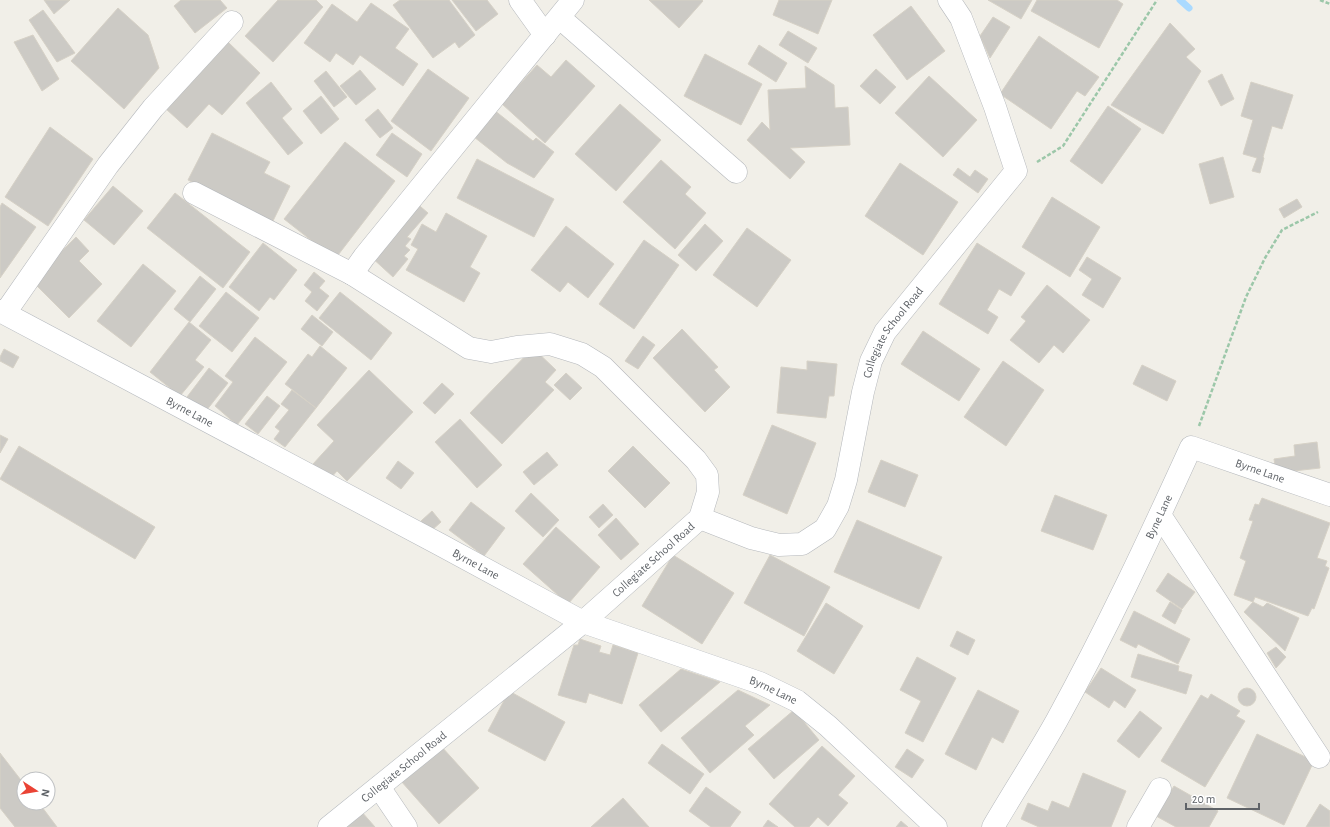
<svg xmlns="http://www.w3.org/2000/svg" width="1330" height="827" viewBox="0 0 1330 827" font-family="'Alegreya Sans',sans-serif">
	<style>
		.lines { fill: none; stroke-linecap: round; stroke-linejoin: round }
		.stream { stroke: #aadaff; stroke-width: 7 }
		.building { fill: #cccac5; stroke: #d6d1c6 }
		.street-casing { stroke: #b5b8bc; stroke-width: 23 }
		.secondary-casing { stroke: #b6babf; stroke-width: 23 }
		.path { stroke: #9cc7a9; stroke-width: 2.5; stroke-dasharray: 4 2; stroke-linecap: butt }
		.street { stroke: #fff; stroke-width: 22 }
		.secondary { stroke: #fff; stroke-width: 22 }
		.labels { text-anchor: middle; stroke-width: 3; stroke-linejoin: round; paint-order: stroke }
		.street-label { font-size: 12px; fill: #5f6368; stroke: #fff }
	</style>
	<rect width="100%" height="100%" fill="#f1efe8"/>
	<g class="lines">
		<path class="stream" d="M1180 0 1189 8"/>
	</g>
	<path class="building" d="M44 0H70L54 14Z
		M181 0H220L227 8 195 33 174 6Z
		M278 0H316L323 7 273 62 245 36Z
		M400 0H449L475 35 459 48 455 42 433 58 393 5Z
		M452 0H487L498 14 476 31Z
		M649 0H702L703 1 679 28Z
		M779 0H832L818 34 773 15Z
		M988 0H1032L1021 19Z
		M1037 0H1117L1123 4 1099 48 1031 11Z
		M371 3 409 29 395 48 418 64 403 86 360 55 353 65 336 53 330 62 304 43 332 4 357 22Z
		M911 6 945 51 907 80 873 35Z
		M118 8 148 35 159 68 124 109 71 61Z
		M43 10 75 53 57 62 29 20Z
		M993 17 1010 27 990 58 980 36Z
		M1170 23 1195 49 1186 57 1201 71 1163 134 1111 105Z
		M788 31 817 48 808 63 779 45Z
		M33 35 59 79 42 91 14 42Z
		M1039 36 1099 77 1085 96 1077 91 1051 129 1000 94Z
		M228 42 260 73 222 115 209 104 187 128 166 109Z
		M759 45 787 63 776 82 748 64Z
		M705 54 762 84 741 125 684 96Z
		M566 60 595 86 545 143 502 104 537 65 551 77Z
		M805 66 834 85 835 108 848 107 850 145 790 148 805 162 790 179 747 140 762 122 770 130 768 90 806 88Z
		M428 69 469 98 431 151 391 121Z
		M876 69 896 87 880 104 860 86Z
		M360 70 376 89 356 105 340 86Z
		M326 71 347 97 334 107 314 81Z
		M1222 74 1234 99 1221 106 1208 81Z
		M929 76 977 120 943 157 895 113Z
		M271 82 292 109 282 118 303 143 288 155 246 103Z
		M1251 82 1293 95 1282 129 1272 126 1263 157 1264 158 1260 173 1252 171 1257 158 1243 154 1253 120 1241 116Z
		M321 96 339 119 321 134 303 111Z
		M620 104 661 140 616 191 575 154Z
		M1108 106 1141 129 1102 184 1070 161Z
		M378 109 393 128 380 138 365 120Z
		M494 110 533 141 536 138 554 152 534 178 507 163 474 137Z
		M50 127 93 159 48 226 5 197Z
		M212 133 270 162 264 173 290 186 272 223 188 180Z
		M392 133 422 154 407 177 376 155Z
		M345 142 395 181 335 259 284 219Z
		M1223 157 1234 197 1210 204 1199 164Z
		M477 159 554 199 534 237 457 198Z
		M661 160 691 187 685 194 706 213 675 249 623 202Z
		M900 163 958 202 923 255 865 216Z
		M958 168 970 177 975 170 988 179 978 193 953 175Z
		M113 186 143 211 114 245 84 220Z
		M175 193 250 252 223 288 147 228Z
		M1052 197 1100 227 1070 277 1022 247Z
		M1297 199 1302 207 1284 218 1279 209Z
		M414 201 428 213 407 237 411 239 405 246 410 250 404 256 408 259 393 277 370 256Z
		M2 203 36 227 0 278V207Z
		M446 213 487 236 470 267 480 273 464 302 406 270 418 249 411 245 422 224 436 232Z
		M705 224 723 241 696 271 678 255Z
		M566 226 614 264 588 298 568 282 560 292 531 270Z
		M747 228 791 260 757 307 713 275Z
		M76 237 89 251 79 261 102 284 69 318 32 281Z
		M644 240 679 265 634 329 599 304Z
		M263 243 297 270 274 300 270 297 259 311 229 287Z
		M977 243 1025 273 1011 296 999 289 987 310 998 317 988 334 939 304Z
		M1087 257 1121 278 1103 308 1082 295 1092 279 1079 270Z
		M143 264 176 291 131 347 97 321Z
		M314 272 325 281 319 288 329 296 317 311 305 301 312 292 304 285Z
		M200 276 216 289 190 322 174 309Z
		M1047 285 1090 320 1063 353 1054 345 1039 363 1010 340 1026 321 1021 317Z
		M226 292 259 318 232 352 199 326Z
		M340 292 392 333 371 360 319 318Z
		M312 315 333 332 322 346 301 329Z
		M189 322 211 340 195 360 204 367 180 396 150 372Z
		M682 329 718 367 714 370 730 387 705 412 653 358Z
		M923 331 980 369 959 401 901 364Z
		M643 336 655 345 638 369 625 361Z
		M255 337 287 362 237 425 215 406 233 382 225 376Z
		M320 346 347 368 316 408 285 384 308 354 312 357Z
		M533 348 556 370 545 382 554 390 502 444 470 413Z
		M4 349 19 357 13 368 0 361V357Z
		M807 361 837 364 834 396H829L826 418 777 413 781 367 807 370Z
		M1003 361 1044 390 1006 446 964 417Z
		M1142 365 1176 381 1167 401 1133 384Z
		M209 368 228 383 206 411 187 397Z
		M369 370 413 412 347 481 337 471 329 480 313 464 334 441 317 425Z
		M566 373 582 388 570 400 554 385Z
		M442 383 454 394 435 414 423 403Z
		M292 390 316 408 285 447 274 439 280 431 275 427 289 410 281 404Z
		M267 396 280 406 258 434 245 424Z
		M460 419 502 465 477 488 435 442Z
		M772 425 816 443 787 514 743 495Z
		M0 435 8 439 0 453Z
		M1317 442 1320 468 1276 473 1274 459 1295 456 1294 445Z
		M19 446 155 527 135 559 0 479Z
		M633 446 670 483 645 508 608 471Z
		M547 452 558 465 534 485 523 472Z
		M881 460 918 475 905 507 868 492Z
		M398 461 414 473 401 489 386 478Z
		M531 493 559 520 543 537 515 511Z
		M1055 495 1107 515 1093 550 1041 531Z
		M1262 498 1330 523 1317 558 1327 561 1325 566 1329 568 1314 609 1312 608 1308 616 1255 597 1253 602 1234 595 1246 561 1240 558 1253 521 1249 520 1255 504 1259 505Z
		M471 502 505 528 484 556 449 530Z
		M603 504 613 515 599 528 589 517Z
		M432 511 441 522 431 531 421 521Z
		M616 518 639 544 621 560 598 535Z
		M857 520 942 557 919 609 834 572Z
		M556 527 600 567 568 604 523 564Z
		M673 555 734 593 702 644 642 606Z
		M770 555 830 587 804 636 744 603Z
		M1168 573 1195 592 1182 609 1156 591Z
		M1170 602 1182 610 1175 624 1162 616Z
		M1253 602 1263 607 1267 603 1299 618 1285 651 1244 612Z
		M826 603 863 626 834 674 797 651Z
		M1134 611 1190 639 1178 664 1138 644 1136 648 1120 640Z
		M957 631 975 640 968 655 950 646Z
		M580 639 601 646 599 652 610 655 613 645 638 653 622 704 589 693 586 703 558 695 574 645H578Z
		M1276 647 1286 657 1276 668 1267 653Z
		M1138 654 1179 666 1178 671 1192 675 1186 694 1131 677Z
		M917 657 956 678 923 742 905 733 921 701 900 690Z
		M1101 668 1136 690 1125 708 1114 700 1109 708 1085 692Z
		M681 669 720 682 661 732 639 705Z
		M1238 697a9 9 0 1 1 18 0a9 9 0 1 1-18 0Z
		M738 690 770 705 745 726 754 735 710 773 681 738Z
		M978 690 1019 711 1003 743 992 737 976 770 945 754Z
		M509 691 565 722 545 761 488 731Z
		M1211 694 1240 711 1236 716 1245 721 1205 787 1161 761 1201 695 1208 699Z
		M794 710 819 740 774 779 748 749Z
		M1140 711 1162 728 1139 758 1117 741Z
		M1257 734 1314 761 1284 825 1227 798Z
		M662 744 704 774 690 794 648 763Z
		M441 746 479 788 439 824 401 781Z
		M822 746 855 776 838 795 848 803 828 826 818 817 809 827H795L769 804Z
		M907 749 924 760 912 778 895 767Z
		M0 753 24 784V803H39L57 827H15L0 808Z
		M1083 773 1126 791 1111 827H1039L1021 819 1028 803 1048 811 1052 801 1069 808Z
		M1174 786 1218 811 1209 827H1176L1156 816Z
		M706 787 741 812 730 827H711L689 811Z
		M623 798 649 827H591Z
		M1320 804 1330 811V827H1306Z
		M361 811 375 827H343Z
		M768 820 778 827H763Z
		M901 821 908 827H896Z"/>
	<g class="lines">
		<defs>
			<g id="street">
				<path d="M520 0 545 35"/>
				<path d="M560 18 736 172"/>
				<path d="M194 193 352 274 469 348 491 352 517 347 550 344 582 354 603 367 696 460 707 475 708 492 700 518"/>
				<path d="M352 274 364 257 573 0"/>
				<path d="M5 313 108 165 153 108 232 22"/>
				<path d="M1160 515 1319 757"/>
				<path id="s1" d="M700 518 751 538 779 545 802 544 825 529 838 506 846 480 863 392 871 361 885 332 1016 171 995 107 961 18 949 0"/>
				<path id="s2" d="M583 622 700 518"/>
				<path d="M379 787 406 827"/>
				<path id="s3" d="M993 827C1014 791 1037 756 1057 720 1106 631 1149 539 1191 447L1330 495"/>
				<path d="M1138 827 1160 789"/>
			</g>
			<g id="secondary">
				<path id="s4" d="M0 311 439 544 583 622 760 683 797 701 828 726 936 827"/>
				<path id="s5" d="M329 827 583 622"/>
			</g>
		</defs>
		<use href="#street" class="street-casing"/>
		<use href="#secondary" class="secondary-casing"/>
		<path class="path" d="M1320 0 1330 4
			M1037 162 1063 146 1157 0
			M1199 426 1246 297 1265 258 1282 230 1318 212"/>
		<use href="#street" class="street"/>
		<use href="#secondary" class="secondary"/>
	</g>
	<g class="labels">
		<g class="street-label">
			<text dy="4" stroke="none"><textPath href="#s1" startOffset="345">Collegiate School Road</textPath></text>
			<text dy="4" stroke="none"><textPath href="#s4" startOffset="215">Byrne Lane</textPath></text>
			<text dy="4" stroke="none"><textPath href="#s3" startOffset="502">Byrne Lane</textPath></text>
			<text dy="4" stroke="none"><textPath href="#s3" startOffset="352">Byne Lane</textPath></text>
			<text dy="4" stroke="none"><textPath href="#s2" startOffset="94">Collegiate School Road</textPath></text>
			<text dy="4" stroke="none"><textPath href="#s4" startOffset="539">Byrne Lane</textPath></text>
			<text dy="4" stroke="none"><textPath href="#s4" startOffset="863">Byrne Lane</textPath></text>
			<text dy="4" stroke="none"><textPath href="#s5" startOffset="96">Collegiate School Road</textPath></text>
		</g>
	</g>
	<g transform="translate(36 791) rotate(102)"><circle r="19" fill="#ffffff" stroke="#bfc1c3"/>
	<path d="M0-3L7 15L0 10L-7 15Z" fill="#ea4335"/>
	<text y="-6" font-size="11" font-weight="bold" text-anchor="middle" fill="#5f6368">N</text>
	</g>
	<path d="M1186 803v6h73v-6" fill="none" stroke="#5f6368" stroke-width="2"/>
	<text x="1192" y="803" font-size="12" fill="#5f6368" stroke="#ffffff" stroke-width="3" paint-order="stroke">20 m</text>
</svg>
